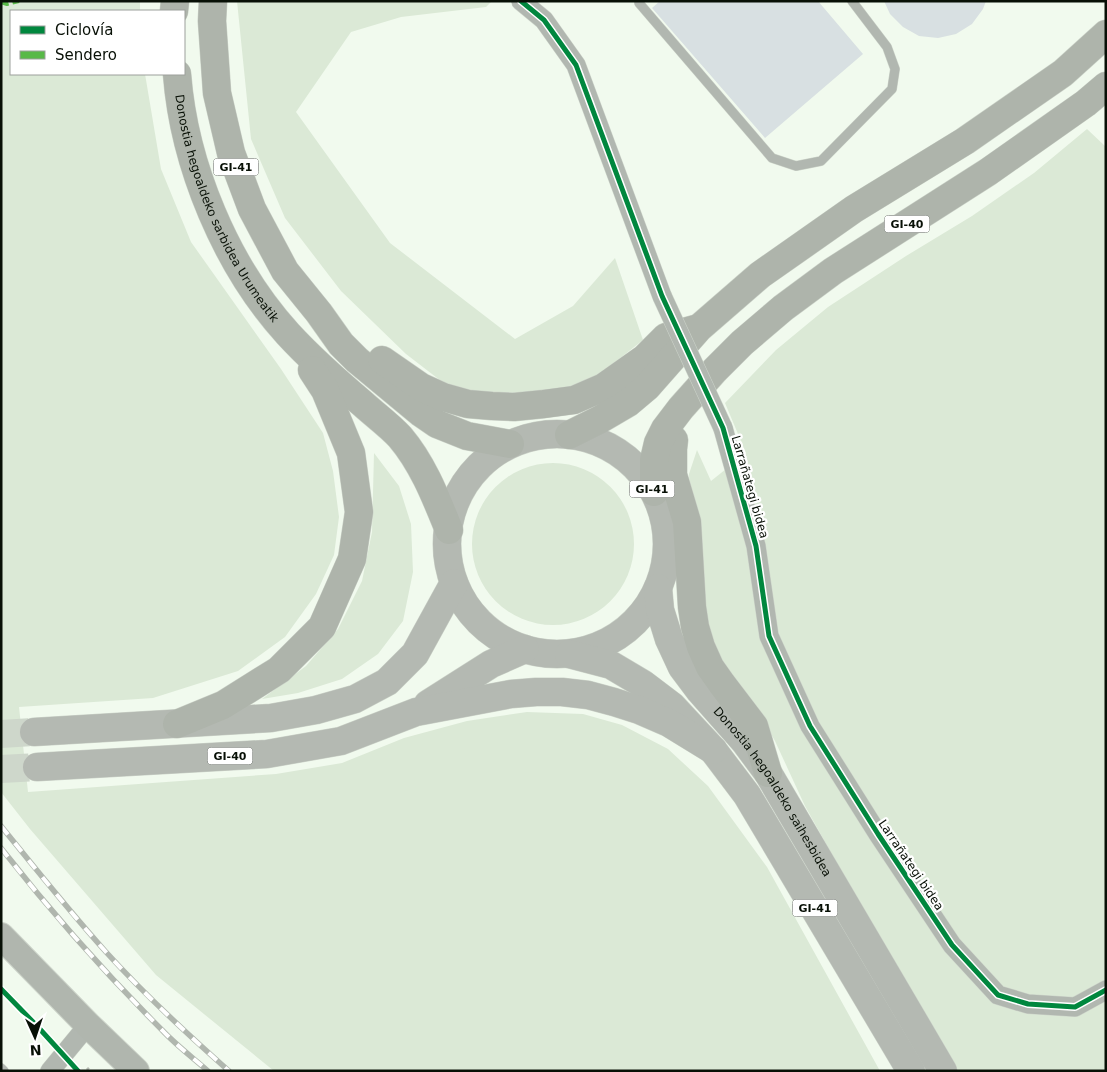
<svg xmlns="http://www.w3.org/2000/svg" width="1107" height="1072" viewBox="0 0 1107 1072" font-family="'DejaVu Sans',sans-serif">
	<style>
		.green { fill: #dbe9d6 }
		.building { fill: #d8e0e2 }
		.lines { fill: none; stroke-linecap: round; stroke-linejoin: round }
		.primary-tunnel { stroke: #ced7cb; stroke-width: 28; stroke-dasharray: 28 14; stroke-linecap: butt }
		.service-casing { stroke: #cdd4ca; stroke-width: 10 }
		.minor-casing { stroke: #cdd4ca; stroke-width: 20 }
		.secondary-casing { stroke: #cdd4ca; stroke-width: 28 }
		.primary-casing { stroke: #cdd4ca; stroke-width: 29 }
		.motorway-casing { stroke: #cdd4ca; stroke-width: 29 }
		.path { stroke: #b5bab2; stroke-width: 3; stroke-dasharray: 2.5 4; stroke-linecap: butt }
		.service { stroke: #b1b7b0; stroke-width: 9 }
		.minor { stroke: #b1b7b0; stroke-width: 19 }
		.secondary { stroke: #b0b6ae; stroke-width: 26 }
		.primary { stroke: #b4b9b2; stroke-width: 28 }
		.motorway { stroke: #aeb4ab; stroke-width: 28 }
		.rail-casing { stroke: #b0b6ae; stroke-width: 5.5 }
		.rail { stroke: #fff; stroke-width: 4; stroke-dasharray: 11; stroke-linecap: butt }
		.minor-bridge-casing { stroke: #cdd4ca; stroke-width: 20; stroke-linecap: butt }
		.minor-bridge { stroke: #b1b7b0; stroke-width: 19 }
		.quiet { stroke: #58b947; stroke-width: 4; stroke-dasharray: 8 4; stroke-linecap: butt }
		.cycleway-casing { stroke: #fff; stroke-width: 8 }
		.cycleway { stroke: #00873e; stroke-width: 5 }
		.labels { text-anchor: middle; stroke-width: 4.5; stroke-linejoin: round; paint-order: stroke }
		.shield { fill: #fff; stroke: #525851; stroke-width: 1 }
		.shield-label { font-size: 11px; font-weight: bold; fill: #081006 }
		.street-label { font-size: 12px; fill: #081006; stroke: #fff }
	</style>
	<rect width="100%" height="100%" fill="#f1faee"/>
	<path class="green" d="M1 1H140V11H11V74H145L161 169 191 242 281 369 323 433 333 471 339 517 334 555 316 594 285 637 238 671 153 698 19 707 28 792 276 774 342 763 404 738 467 721 527 712 583 714 622 725 668 749 708 786 767 867 880 1071H274L156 975 30 829 1 792Z
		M237 1H492L486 7 401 17 351 32 296 112 390 243 515 339 573 306 615 258 643 340 599 375 551 396 454 391 406 354 341 291 285 218 251 139Z
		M1087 129 1106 147V1071H951L905 985 805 806 775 741 748 695 721 664 707 641 691 513 689 474 697 450 711 481 746 453 725 403 776 350 828 307 906 256 972 216 1034 173Z
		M374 453 399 486 411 524 413 572 403 621 378 654 342 679 298 693 262 699 306 666 338 629 362 581 372 532Z
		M472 544a81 81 0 1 1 162 0a81 81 0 1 1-162 0Z"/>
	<path class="building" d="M660 1H818L863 54 765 138 652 8Z
		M884 1H986L983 9 972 24 956 34 938 38 919 36 903 27 890 14Z"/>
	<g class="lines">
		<path class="primary-tunnel" d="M1 734 34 732
			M1 769 37 767"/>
		<defs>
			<path id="service" d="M639 1V3L772 158 796 166 821 161 892 89 895 69 887 47 852 1
				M1 1068 4 1071"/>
			<path id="minor" d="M521 1 544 20 576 65 662 296
				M723 428 756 546 769 636 810 726 878 834 952 945 998 995 1028 1004 1075 1007 1106 990
				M50 1071 88 1025"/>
			<path id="secondary" d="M1 936 88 1025 136 1071"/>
			<g id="primary">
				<circle cx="557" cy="544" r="110"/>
				<path id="s1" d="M658 588 660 610 669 639 682 667 700 691 745 742 768 773 943 1071"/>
				<path d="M569 654 611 665 643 684 672 706 713 750 747 795 911 1071"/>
				<path d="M428 704 491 664 525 649"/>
				<path d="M34 732 271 718 316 710 355 699 387 682 415 654 454 583"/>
				<path d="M37 767 267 754 341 741 416 712 511 694 536 692H562L588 695 614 702 639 710 669 723 713 750"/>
			</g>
			<g id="motorway">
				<path d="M213 1 212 21 217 93 231 153 252 209 285 271 319 313 341 344 357 360 421 413 437 424 467 436 510 444"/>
				<path d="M174 11 175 1"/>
				<path id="s2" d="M177 74C184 165 226 266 288 334 311 359 337 382 363 404 375 415 389 425 400 437 423 464 436 498 449 530"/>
				<path d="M382 360 421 387 443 397 468 404 492 406 514 407 544 404 574 400 604 387 645 358 666 337 695 329"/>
				<path d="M569 435 599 420 628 403 647 387 699 328 760 275 854 209 965 141 1063 73 1106 34"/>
				<path d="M674 440 673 449V475L687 522 692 607 695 627 701 647 710 667 722 684 754 726 768 773"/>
				<path d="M654 492V460L658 443 665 429 681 408 715 370 742 343 783 308 833 271 988 172 1086 103 1106 86"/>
				<path d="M177 724 223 705 279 670 322 627 352 559 359 512 351 453 325 390 312 370"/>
			</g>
		</defs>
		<use href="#service" class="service-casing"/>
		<use href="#minor" class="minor-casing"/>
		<use href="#secondary" class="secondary-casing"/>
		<use href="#primary" class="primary-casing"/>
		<use href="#motorway" class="motorway-casing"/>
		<path class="path" d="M87 1068 90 1071"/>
		<use href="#service" class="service"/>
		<use href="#minor" class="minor"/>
		<use href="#secondary" class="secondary"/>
		<use href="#primary" class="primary"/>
		<use href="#motorway" class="motorway"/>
		<defs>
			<path id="rail" d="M1 826C35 868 69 911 106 952 144 994 186 1033 229 1071
				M1 848C51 912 105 973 162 1030 176 1045 192 1057 208 1071"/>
		</defs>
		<use href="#rail" class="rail-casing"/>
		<use href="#rail" class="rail"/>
		<defs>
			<path id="minor-bridge" d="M662 296 723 428"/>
		</defs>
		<use href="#minor-bridge" class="minor-bridge-casing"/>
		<use href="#minor-bridge" class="minor-bridge"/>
		<path class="quiet" d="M1 2 7 4 19 1"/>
		<defs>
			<path id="cycleway" d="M521 1 544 20 576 65 662 296 723 428 756 546 769 636 810 726 878 834 952 945 998 995 1028 1004 1075 1007 1106 990
				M1 989 38 1027 78 1071"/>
		</defs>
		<use href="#cycleway" class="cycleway-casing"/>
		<use href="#cycleway" class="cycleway"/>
	</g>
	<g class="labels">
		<g class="shield">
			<rect x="213.5" y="158.5" width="45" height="17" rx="4"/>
			<rect x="884.5" y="215.5" width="45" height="17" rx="4"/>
			<rect x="629.5" y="480.5" width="45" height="17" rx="4"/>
			<rect x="207.5" y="747.5" width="45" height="17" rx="4"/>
			<rect x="792.5" y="899.5" width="45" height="17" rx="4"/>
		</g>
		<g class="shield-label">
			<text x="236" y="171">GI-41</text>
			<text x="907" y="228">GI-40</text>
			<text x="652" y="493">GI-41</text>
			<text x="230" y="760">GI-40</text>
			<text x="815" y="912">GI-41</text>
		</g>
		<g class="street-label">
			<text dy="4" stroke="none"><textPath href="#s2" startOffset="145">Donostia hegoaldeko sarbidea Urumeatik</textPath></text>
			<text transform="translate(750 487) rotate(74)" y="4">Larrañategi bidea</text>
			<text dy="4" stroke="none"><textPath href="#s1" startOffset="238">Donostia hegoaldeko saihesbidea</textPath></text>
			<text transform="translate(911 865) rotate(56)" y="4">Larrañategi bidea</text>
		</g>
	</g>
	<rect width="1107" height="1072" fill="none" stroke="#081006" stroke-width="5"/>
	<rect x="10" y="10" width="175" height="65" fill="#ffffff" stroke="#9c9f9b"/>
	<rect x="20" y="26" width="25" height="8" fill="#00873e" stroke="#9c9f9b"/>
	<text x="55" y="35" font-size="15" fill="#081006">Ciclovía</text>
	<rect x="20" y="51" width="25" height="8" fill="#58b947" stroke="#9c9f9b"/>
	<text x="55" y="60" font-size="15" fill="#081006">Sendero</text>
	<g transform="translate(35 1037) rotate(177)" stroke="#ffffff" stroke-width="4" paint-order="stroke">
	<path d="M0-4L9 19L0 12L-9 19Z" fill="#081006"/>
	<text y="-8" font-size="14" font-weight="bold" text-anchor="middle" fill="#081006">N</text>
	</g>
</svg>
